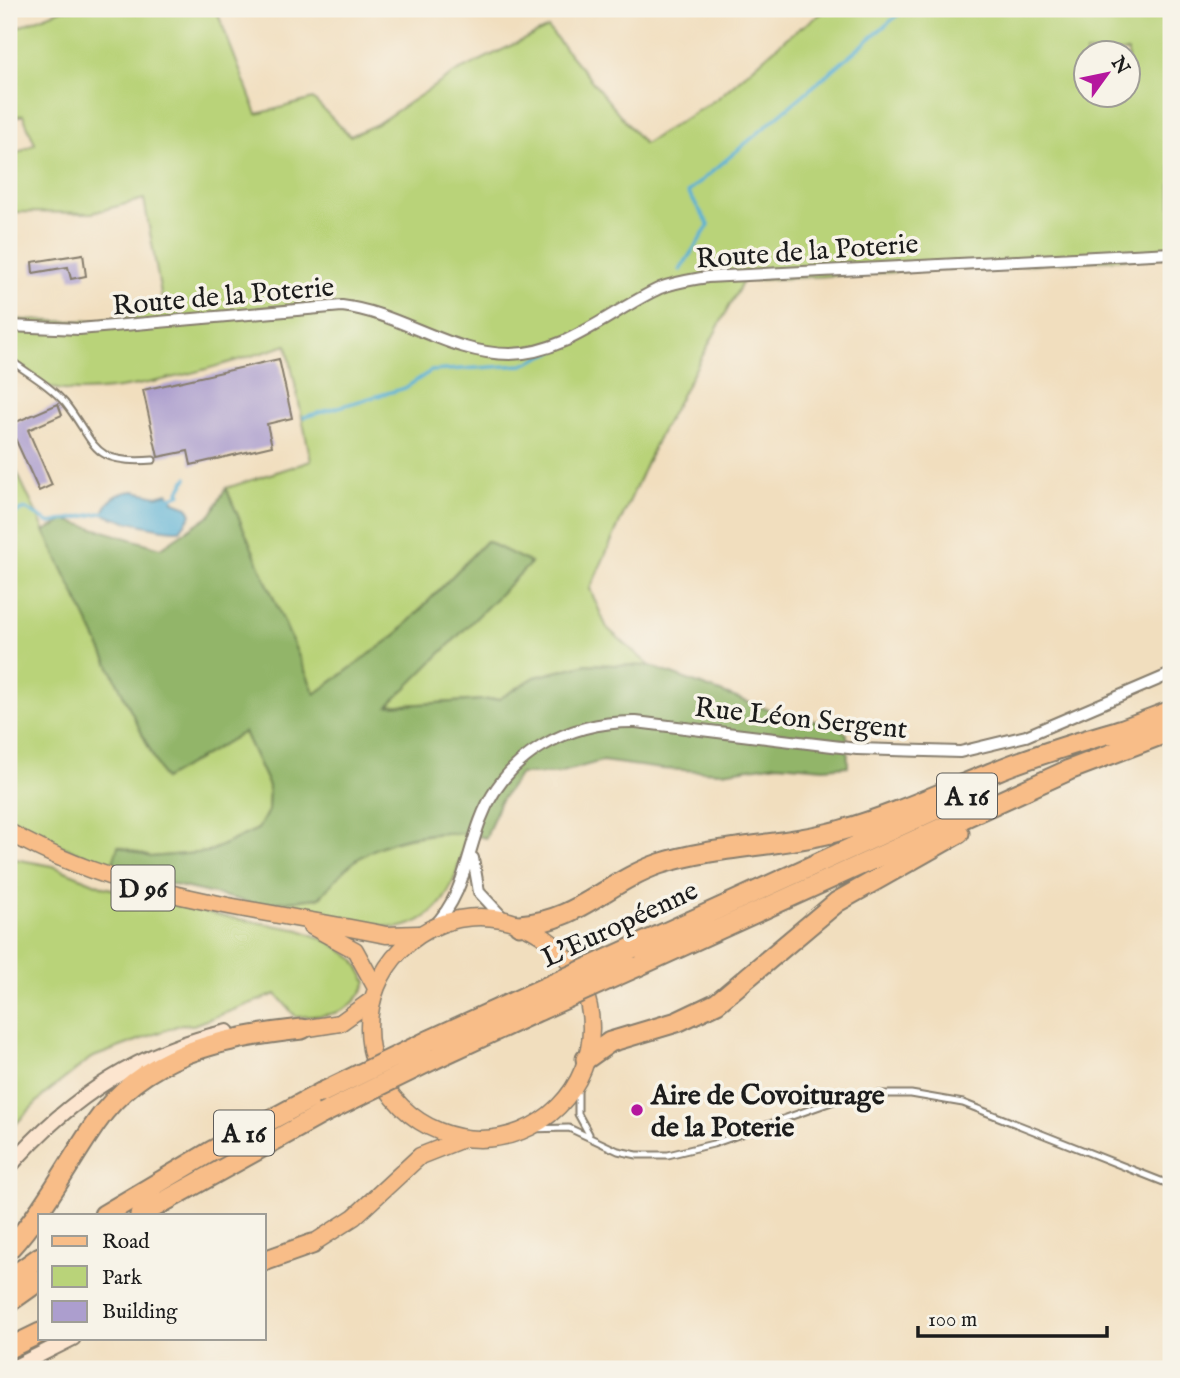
<svg xmlns="http://www.w3.org/2000/svg" width="1180" height="1378" viewBox="0 0 1180 1378" font-family="'IM FELL English',serif">
	<style>
		.green { fill: #b9d379; stroke: #6a784a; stroke-width: 2; fill-rule: evenodd }
		.forest { fill: #92b569; stroke: #576842; stroke-width: 2 }
		.water { fill: #58b0d5; stroke: #3a6678; stroke-width: 2 }
		.lines { fill: none; stroke-linecap: round; stroke-linejoin: round }
		.stream { stroke: #58b0d5; stroke-width: 3.5 }
		.building { fill: #ac9ece }
		.service-casing { stroke: #867d6d; stroke-width: 9 }
		.minor-casing { stroke: #867d6d; stroke-width: 14 }
		.secondary-casing { stroke: #867d6d; stroke-width: 18 }
		.primary-casing { stroke: #867d6d; stroke-width: 19 }
		.motorway-casing { stroke: #867d6d; stroke-width: 23 }
		.service { stroke: #fff; stroke-width: 5 }
		.minor { stroke: #fff; stroke-width: 10 }
		.secondary { stroke: #fce5cf; stroke-width: 14 }
		.primary { stroke: #f8bd88; stroke-width: 16 }
		.motorway { stroke: #f8bd88; stroke-width: 19 }
		.motorway-bridge-casing { stroke: #867d6d; stroke-width: 23; stroke-linecap: butt }
		.motorway-bridge { stroke: #f8bd88; stroke-width: 19 }
		.poi-dot { fill: #b5179e; stroke: #f7f3e8; stroke-width: 2.5 }
		.labels { text-anchor: middle; stroke-width: 7; stroke-linejoin: round; paint-order: stroke }
		.shield { fill: #f7f3e8; stroke: #5e5c59; stroke-width: 2 }
		.shield-label { font-size: 26px; font-weight: bold; fill: #1c1c1c }
		.street-label { font-size: 28px; fill: #1c1c1c; stroke: #f7f3e8 }
		.poi-label { font-size: 28px; font-weight: bold; fill: #1c1c1c; stroke: #f7f3e8; text-anchor: start }
	</style>
	<rect width="100%" height="100%" fill="#f7f3e8"/>
	<filter id="ink" filterUnits="userSpaceOnUse"><feTurbulence type="fractalNoise" baseFrequency=".0143" numOctaves="2"/><feDisplacementMap in="SourceGraphic" scale="14" xChannelSelector="R" yChannelSelector="G"/><feConvolveMatrix kernelMatrix="1 2 1 2 8 2 1 2 1" color-interpolation-filters="sRGB"/></filter>
	<filter id="wash" filterUnits="userSpaceOnUse"><feTurbulence type="fractalNoise" baseFrequency=".00686" numOctaves="4" result="noise"/><feDisplacementMap in="SourceGraphic" scale="28" xChannelSelector="R" yChannelSelector="G"/><feGaussianBlur stdDeviation="1.57" result="paint"/><feColorMatrix in="noise" values="0 0 0 0 0 0 0 0 0 0 0 0 0 0 0 0 0 1.4 0 .05"/><feComposite in="paint" operator="in"/></filter>
	<g filter="url(#wash)">
		<rect width="100%" height="100%" fill="#f1debe"/>
		<path class="green" d="M63 9H216L257 114 313 99 350 136 375 125 456 72 548 28 644 144 718 98 790 35 828 9H1171V256L743 281 657 440 590 589 607 628 650 666 587 664 535 677 499 699 387 706 530 563 486 541 396 635 315 694 226 488 311 461 287 345C233 362 95 407 43 385 31 379 19 366 9 358V319C60 323 113 322 164 311L144 199 92 213 11 212 9 157 35 144 23 115 9 119V31ZM1086 52H1128V94H1086Z
			M9 456 164 779 244 732 269 786 268 811 258 829 208 852 150 857 119 846 112 866 59 845 9 817Z
			M466 832C459 876 446 920 397 928L257 904 319 898C328 888 338 876 348 866 378 839 428 833 466 832Z
			M9 858 53 866 104 887 222 916 300 930 330 942 354 959 367 982C351 1017 330 1015 296 1017L276 994 193 1025 182 1024 91 1058 44 1095 9 1131Z"/>
		<path class="forest" d="M226 488 315 694 396 635 486 541 531 563 388 706 499 699 535 677 587 664 650 666 772 711 834 725 847 734 848 766 824 768 778 764 722 772 662 769 602 761 555 774H520L499 803 486 838C444 826 383 836 349 866 338 875 329 888 319 898L257 904 170 884 112 866 118 846 150 857 208 852 258 829 268 811 269 786 244 732 164 779 44 531 66 520 161 548 211 514Z"/>
		<path class="water" d="M134 491 157 496 168 493 174 502 188 507 191 515 180 530C168 531 112 520 103 513 108 499 119 492 134 491Z"/>
		<g class="lines">
			<path class="stream" d="M680 270 709 225 688 192 905 9
				M630 310 654 297
				M304 417 405 388 431 371 523 365 556 350
				M168 498 181 494 179 491 187 478
				M9 515 26 509 50 523 106 512"/>
		</g>
		<g id="blocks">
			<path class="building" d="M83 254 86 276 71 279 68 267 33 273 32 262Z
				M279 359 292 418 267 424 272 446 191 465 188 451 158 457 143 390Z
				M58 404 62 415 28 430 52 485 39 491 9 425Z"/>
		</g>
	</g>
	<g filter="url(#ink)">
		<use href="#blocks" fill-opacity="0" stroke="#867d6d" stroke-width="2"/>
		<g class="lines">
			<defs>
				<path id="service" d="M9 359C27 373 50 385 65 403 97 443 89 465 153 460
					M578 1080V1114L589 1134
					M526 1129 569 1128 618 1151 637 1155H668L713 1144 837 1100 880 1094H911L963 1103 1171 1185"/>
				<path id="minor" d="M9 326 79 329 342 306C401 313 449 354 510 354 565 354 612 310 660 288 675 282 691 280 707 277L1171 253
					M473 858 479 892 505 920
					M433 927C463 897 466 859 480 821 504 755 568 721 636 722L857 749 960 752 1026 736 1171 674"/>
				<path id="secondary" d="M9 1167C67 1100 139 1051 227 1032
					M11 1369 73 1338"/>
				<path id="primary" d="M9 832C125 899 257 908 386 935L418 934
					M369 1028a111 111 0 1 1 222 0a111 111 0 1 1-222 0Z
					M311 926 355 950 376 988
					M302 1029 340 1023 372 1000
					M312 1244 354 1217 420 1156 463 1139"/>
				<path id="motorway" d="M1110 734 1171 711
					M519 925C576 922 607 882 659 864 718 845 782 847 842 830 895 815 945 791 996 771 1037 754 1080 742 1123 729
					M632 948 941 807
					M636 967 1069 770 1171 731
					M428 1041 531 994
					M434 1059 540 1010
					M586 1059 610 1042 677 1022 717 1003 837 902 959 833
					M104 1215 212 1151 321 1093
					M140 1215 322 1114
					M9 1249C44 1211 67 1165 96 1123 143 1054 224 1037 302 1029
					M264 1261 312 1244
					M9 1279 40 1257
					M9 1302 40 1280
					M9 1348 40 1333"/>
			</defs>
			<use href="#service" class="service-casing"/>
			<use href="#minor" class="minor-casing"/>
			<use href="#secondary" class="secondary-casing"/>
			<use href="#primary" class="primary-casing"/>
			<use href="#motorway" class="motorway-casing"/>
			<use href="#service" class="service"/>
			<use href="#minor" class="minor"/>
			<use href="#secondary" class="secondary"/>
			<use href="#primary" class="primary"/>
			<use href="#motorway" class="motorway"/>
			<defs>
				<path id="motorway-bridge" d="M531 994 632 948
					M540 1010 636 967
					M321 1093 428 1041
					M322 1114 434 1059"/>
			</defs>
			<use href="#motorway-bridge" class="motorway-bridge-casing"/>
			<use href="#motorway-bridge" class="motorway-bridge"/>
		</g>
	</g>
	<circle class="poi-dot" cx="637" cy="1110" r="7"/>
	<g class="labels">
		<g class="shield">
			<rect x="937" y="773.5" width="60" height="45" rx="5"/>
			<rect x="111.5" y="865.5" width="63" height="45" rx="5"/>
			<rect x="214" y="1110.5" width="60" height="45" rx="5"/>
		</g>
		<g class="shield-label">
			<text x="967" y="805">A 16</text>
			<text x="143" y="897">D 96</text>
			<text x="244" y="1142">A 16</text>
		</g>
		<g class="street-label">
			<text transform="translate(807 250) rotate(-4)" y="10">Route de la Poterie</text>
			<text transform="translate(223 295) rotate(-5)" y="10">Route de la Poterie</text>
			<text transform="translate(801 717) rotate(6)" y="10">Rue Léon Sergent</text>
			<text transform="translate(619 923) rotate(-25)" y="10">L'Européenne</text>
		</g>
		<g class="poi-label">
			<text x="651" y="1104">Aire de Covoiturage<tspan x="651" dy="32">de la Poterie</tspan></text>
		</g>
	</g>
	<rect width="1180" height="1378" fill="none" stroke="#f7f3e8" stroke-width="35"/>
	<rect x="38" y="1214" width="228" height="126" fill="#f7f3e8" stroke="#9f9d96" stroke-width="2"/>
	<rect x="52" y="1236" width="35" height="10" fill="#f8bd88" stroke="#9f9d96" stroke-width="2"/>
	<text x="102" y="1248" font-size="21" fill="#1c1c1c">Road</text>
	<rect x="52" y="1266" width="35" height="21" fill="#b9d379" stroke="#9f9d96" stroke-width="2"/>
	<text x="102" y="1284" font-size="21" fill="#1c1c1c">Park</text>
	<rect x="52" y="1301" width="35" height="21" fill="#ac9ece" stroke="#9f9d96" stroke-width="2"/>
	<text x="102" y="1318" font-size="21" fill="#1c1c1c">Building</text>
	<g transform="translate(1107 74) rotate(57)"><circle r="33" fill="#f7f3e8" stroke="#9f9d96" stroke-width="2"/>
	<path d="M0-5L12 26L0 18L-12 26Z" fill="#b5179e"/>
	<text y="-10" font-size="19" font-weight="bold" text-anchor="middle" fill="#1c1c1c">N</text>
	</g>
	<path d="M918 1326v10h189v-10" fill="none" stroke="#1c1c1c" stroke-width="3.5"/>
	<text x="928" y="1326" font-size="21" fill="#1c1c1c" stroke="#f7f3e8" stroke-width="5" paint-order="stroke">100 m</text>
</svg>
